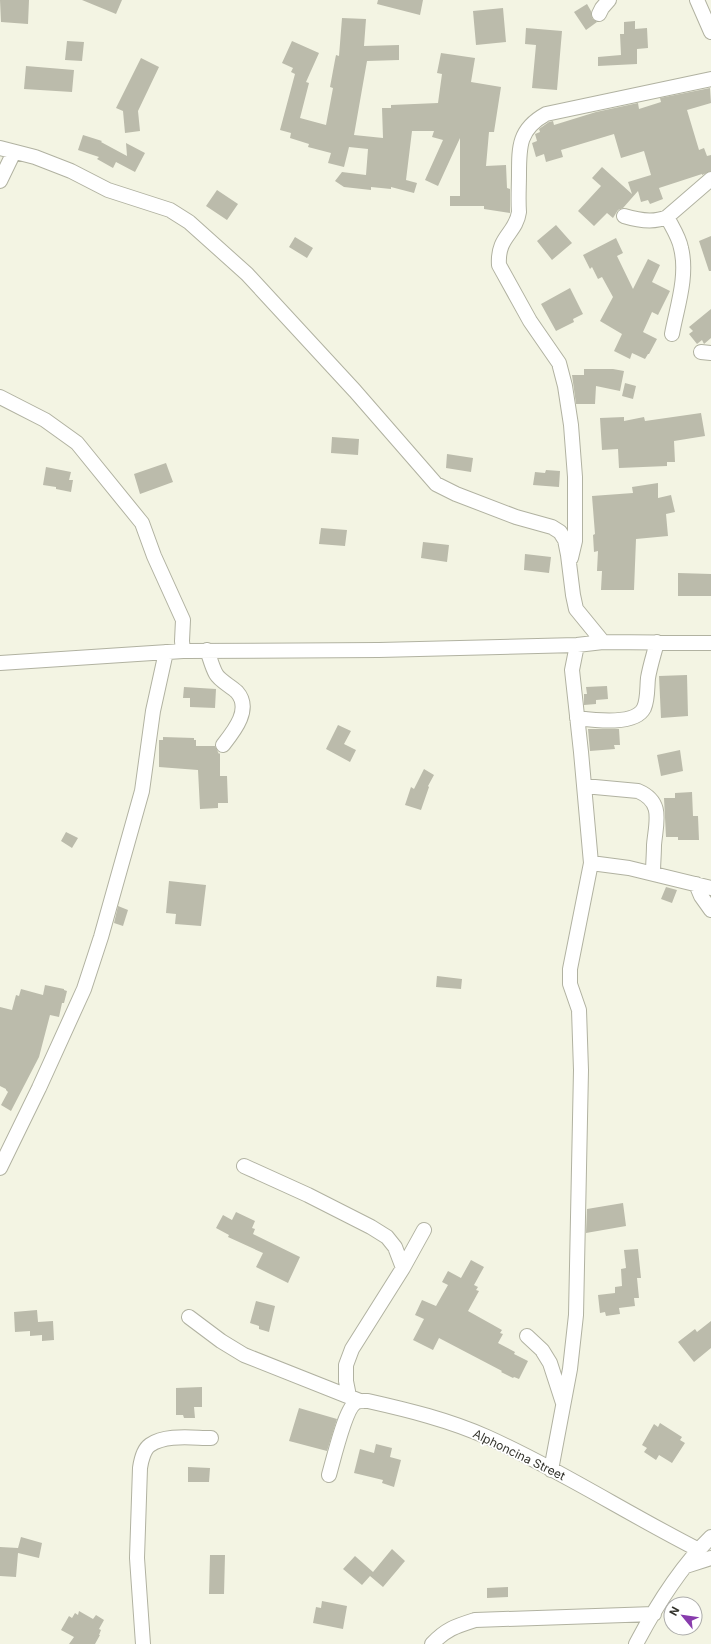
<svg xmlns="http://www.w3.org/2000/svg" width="711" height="1644" viewBox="0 0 711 1644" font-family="Inter,sans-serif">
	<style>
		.building { fill: #bbbbab }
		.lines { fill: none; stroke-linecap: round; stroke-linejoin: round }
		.minor-casing { stroke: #b1b2a1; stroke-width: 16 }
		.minor { stroke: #fff; stroke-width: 14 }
		.labels { text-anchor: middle; stroke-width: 3.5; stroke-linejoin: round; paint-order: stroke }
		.street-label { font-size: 12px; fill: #33332c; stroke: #fff }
	</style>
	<rect width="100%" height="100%" fill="#f3f4e3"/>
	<path class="building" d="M0 0H29L28 24 1 22Z
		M82 0H122L116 14Z
		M378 0H423L420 15 377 4Z
		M587 4 591 11 592 18 597 22 586 30 574 12Z
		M503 8 506 42 476 45 473 11Z
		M342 18 366 19 364 46 399 45V60L367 61 354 135 383 138 382 108H391V105L438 103 442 74 437 73 441 53 475 58 471 82 501 87 494 132H489L486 166 506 165 507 188 510 189V213L484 209V206H450V196H460V138L438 186 425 180 443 140 432 137 434 131H412L406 180 417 183 414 193 391 187V189L371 187V190L344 187 335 181 342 172 366 175 368 149 349 147 344 167 328 163 331 153 308 147 309 144 290 138 291 133 280 130 295 74 291 72 293 68 282 63 292 41 319 53 306 82 309 83 300 118 326 125 333 88 330 87 335 60 336 55 339 56Z
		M635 21V29L647 28 648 48 637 49V64L598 66V57L621 55 620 34H624V22Z
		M526 28 562 31 557 90 532 88 536 45 525 44Z
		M67 41 84 42 82 61 65 60Z
		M141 58 159 67 138 111 140 131 125 133 123 111 116 108Z
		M26 66 74 70 72 92 24 89Z
		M710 88 711 103 687 110 699 150 704 148 707 156 711 155V171L702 175V174L659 188 663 199 650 204 648 200 641 202 638 191 623 208 618 210 613 218 607 213 594 226 578 211 601 186 592 178 602 167 632 194 628 182 651 175 644 151 621 158 614 134 561 150 563 157 546 162 544 154 536 157 532 143 537 141 535 134 540 132 539 129 549 122 553 121 554 125 596 112 638 103 639 109 661 102 660 98Z
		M83 135 102 141 101 142 127 156 126 143 145 153 135 172 116 162 113 168 97 159 99 157 78 150Z
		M217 190 238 204 227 220 206 206Z
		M556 225 572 243 552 260 537 241Z
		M711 236V271H709L699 241Z
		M295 237 313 248 307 258 289 247Z
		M616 238 623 253 617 256 633 289 648 259 660 265 652 282 670 291 658 315 652 312 643 332 657 339 649 354H648L645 359 632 353 630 359 614 351 622 334 600 321 613 297 602 277 598 279 592 267 590 269 583 255Z
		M570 288 583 314 573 319 574 322 556 331 541 304Z
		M711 309V338L704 344 702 340 697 344 689 334 693 331 689 327Z
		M584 369H613L624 371 620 391 596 386 595 404H576L572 375H584Z
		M625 383 636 386 633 399 622 396Z
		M701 413 705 436 674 441 675 462H667V466L619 468 618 449 602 450 600 418 624 417V421L644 417 645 421Z
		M332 437 359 439 358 455 331 453Z
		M447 454 473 458 471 472 446 468Z
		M166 463 173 482 140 494 134 474Z
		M46 467 71 472 69 480H73L71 492 56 489V487L43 485Z
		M546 470 560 471 559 487 533 485 535 472 545 473Z
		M658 483V498L671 495 675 512 666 514 668 536 636 539 634 590H601L602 571H597L598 551 594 552 593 535 595 534 592 496 633 493 632 487Z
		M321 528 347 530 345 546 319 544Z
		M423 542 449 545 447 562 421 558Z
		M525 554 551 557 549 573 524 570Z
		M678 573 711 574V596H678Z
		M687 675 688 716 661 718 659 676Z
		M607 686 608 699 596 700V704L584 705V694H587L586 687Z
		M184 687 216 689 215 708 190 707V698H183Z
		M338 725 351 731 344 744 356 750 350 762 326 749Z
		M588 729H619L620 745H614L615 749 590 751Z
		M163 737 194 738V740H196V746H215L219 754 220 753V776H227L228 803H218V808L200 809 198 770 159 767V740H163Z
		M680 750 683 771 661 776 657 755Z
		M424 769 434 775 428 786 429 787 421 810 405 805 411 787 414 789Z
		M692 792 693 816H698L699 840H678V837H666L664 798H675V793Z
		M66 832 78 838 72 848 61 841Z
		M169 881 206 885 201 926 175 924 176 914 166 913Z
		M666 887 677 890 672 903 661 899Z
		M118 906 128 910 123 926 114 923Z
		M437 976 462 979 461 989 436 987Z
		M45 985 64 989V990L67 991 64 1003H62L59 1017 50 1015 39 1057 11 1111 1 1105 8 1092 6 1090V1089L0 1086V1007L12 1010 16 995 19 996 21 989 43 995Z
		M623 1203 626 1226 586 1233 587 1209Z
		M236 1212 255 1221 252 1228 255 1229 253 1234 300 1257 288 1283 256 1267 263 1253 228 1237 229 1235 216 1228 223 1215 232 1220Z
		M638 1249 641 1278H637L639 1298H634L635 1306 619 1308 620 1314 606 1316 605 1312 600 1313 598 1295 615 1293V1287L622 1286 621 1269 626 1268 624 1250Z
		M471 1260 484 1267 474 1285 478 1287 476 1290 479 1291 468 1311 502 1330 500 1333 503 1334 498 1343 515 1352 514 1354 528 1361 519 1379 514 1377 513 1378 501 1372 502 1371 439 1338 433 1350 413 1340 424 1319 415 1315 422 1300 436 1306 448 1285 442 1282 448 1271 461 1278Z
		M256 1301 275 1306 269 1332 259 1329V1326L250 1323Z
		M37 1310 38 1322 53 1321 54 1340 42 1341V1335L30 1336V1331L15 1332 14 1312Z
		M711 1321V1348L694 1362 678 1342 695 1329 697 1332Z
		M202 1387V1407H194L195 1418H184L183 1415H176V1388Z
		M299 1408 337 1419 327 1451 289 1441Z
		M660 1423 682 1437 680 1440 685 1443 672 1463 659 1455 656 1460 644 1452 647 1448 642 1445 654 1424 658 1427Z
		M376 1444 392 1448 390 1457 401 1460 394 1487 382 1483 383 1480 354 1473 360 1449 374 1453Z
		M188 1467 210 1468 209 1482H188Z
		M21 1537 42 1543 39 1558 18 1553 16 1577 0 1576V1547L18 1548Z
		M392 1549 405 1561 383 1587 370 1576 362 1585 343 1569 355 1556 373 1572Z
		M210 1555H225L224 1594H209Z
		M508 1587V1597L487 1598V1588Z
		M322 1601 347 1606 343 1629 313 1623 316 1607 321 1608Z
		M79 1611 93 1619 96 1615 104 1620 99 1629 101 1630 99 1635H100L95 1644H69L74 1637 61 1630 69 1616 72 1618 75 1613 78 1615Z"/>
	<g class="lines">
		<defs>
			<path id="minor" d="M697 0 711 32
				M599 14 602 8 609 0
				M0 148 35 157 71 171 108 190 170 210 189 222 247 274 355 391 436 484 456 494 516 517 552 527 560 532 565 540 568 555 573 595 576 609 603 642
				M0 181 14 152
				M624 216C637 220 654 223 667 217L711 179
				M667 217C672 227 679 237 681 248 688 276 677 307 672 334
				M701 352 711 353
				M0 397 45 420 77 443 142 523 154 556 183 620 182 641 183 651
				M571 558 575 541V477L571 425 565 386 559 363 530 321 499 265C497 236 516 234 519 212 518 199 519 187 519 174 519 146 519 129 546 114L711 79
				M207 650C210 658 212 667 216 674 220 681 231 686 237 692 252 709 234 731 223 745
				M0 663 183 651 379 650 577 645 603 642 711 643
				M577 718C593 720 635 726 644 708 648 699 647 687 648 678 650 666 654 654 657 642
				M584 786 638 791C664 802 656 822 654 845 654 854 653 864 653 873
				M591 863 629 868 711 888
				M696 884 701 896 711 910
				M244 1166 308 1195 371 1227 387 1237 395 1247 403 1268
				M0 1168 39 1088 84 989 101 937 142 791 153 711 166 652
				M189 1317 221 1341 244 1355 360 1401
				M527 1336 542 1350 550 1363 563 1403
				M349 1396 346 1381V1365L352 1349 403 1268 424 1230
				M551 1470 570 1369 576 1315 581 1070 579 1010 570 984V969L591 863 581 752 572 670 577 645
				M329 1475C333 1461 345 1410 355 1403 359 1400 363 1401 368 1401 408 1410 449 1420 487 1437 560 1470 628 1514 699 1550
				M686 1566 711 1558
				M143 1644 137 1558 140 1468C141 1461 144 1449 150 1445 166 1434 192 1438 211 1438
				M432 1644C446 1629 456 1626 475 1620L654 1614
				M636 1644C656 1606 680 1567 711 1537"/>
		</defs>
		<use href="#minor" class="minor-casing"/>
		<use href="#minor" class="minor"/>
	</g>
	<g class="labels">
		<g class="street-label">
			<text transform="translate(519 1455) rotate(26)" y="4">Alphoncina Street</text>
		</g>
	</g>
	<g transform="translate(683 1616) rotate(299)"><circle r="19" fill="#ffffff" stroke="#adadab"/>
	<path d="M0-3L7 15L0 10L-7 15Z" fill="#883cad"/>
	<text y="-6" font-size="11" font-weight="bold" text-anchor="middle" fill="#33332c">N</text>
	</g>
</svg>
